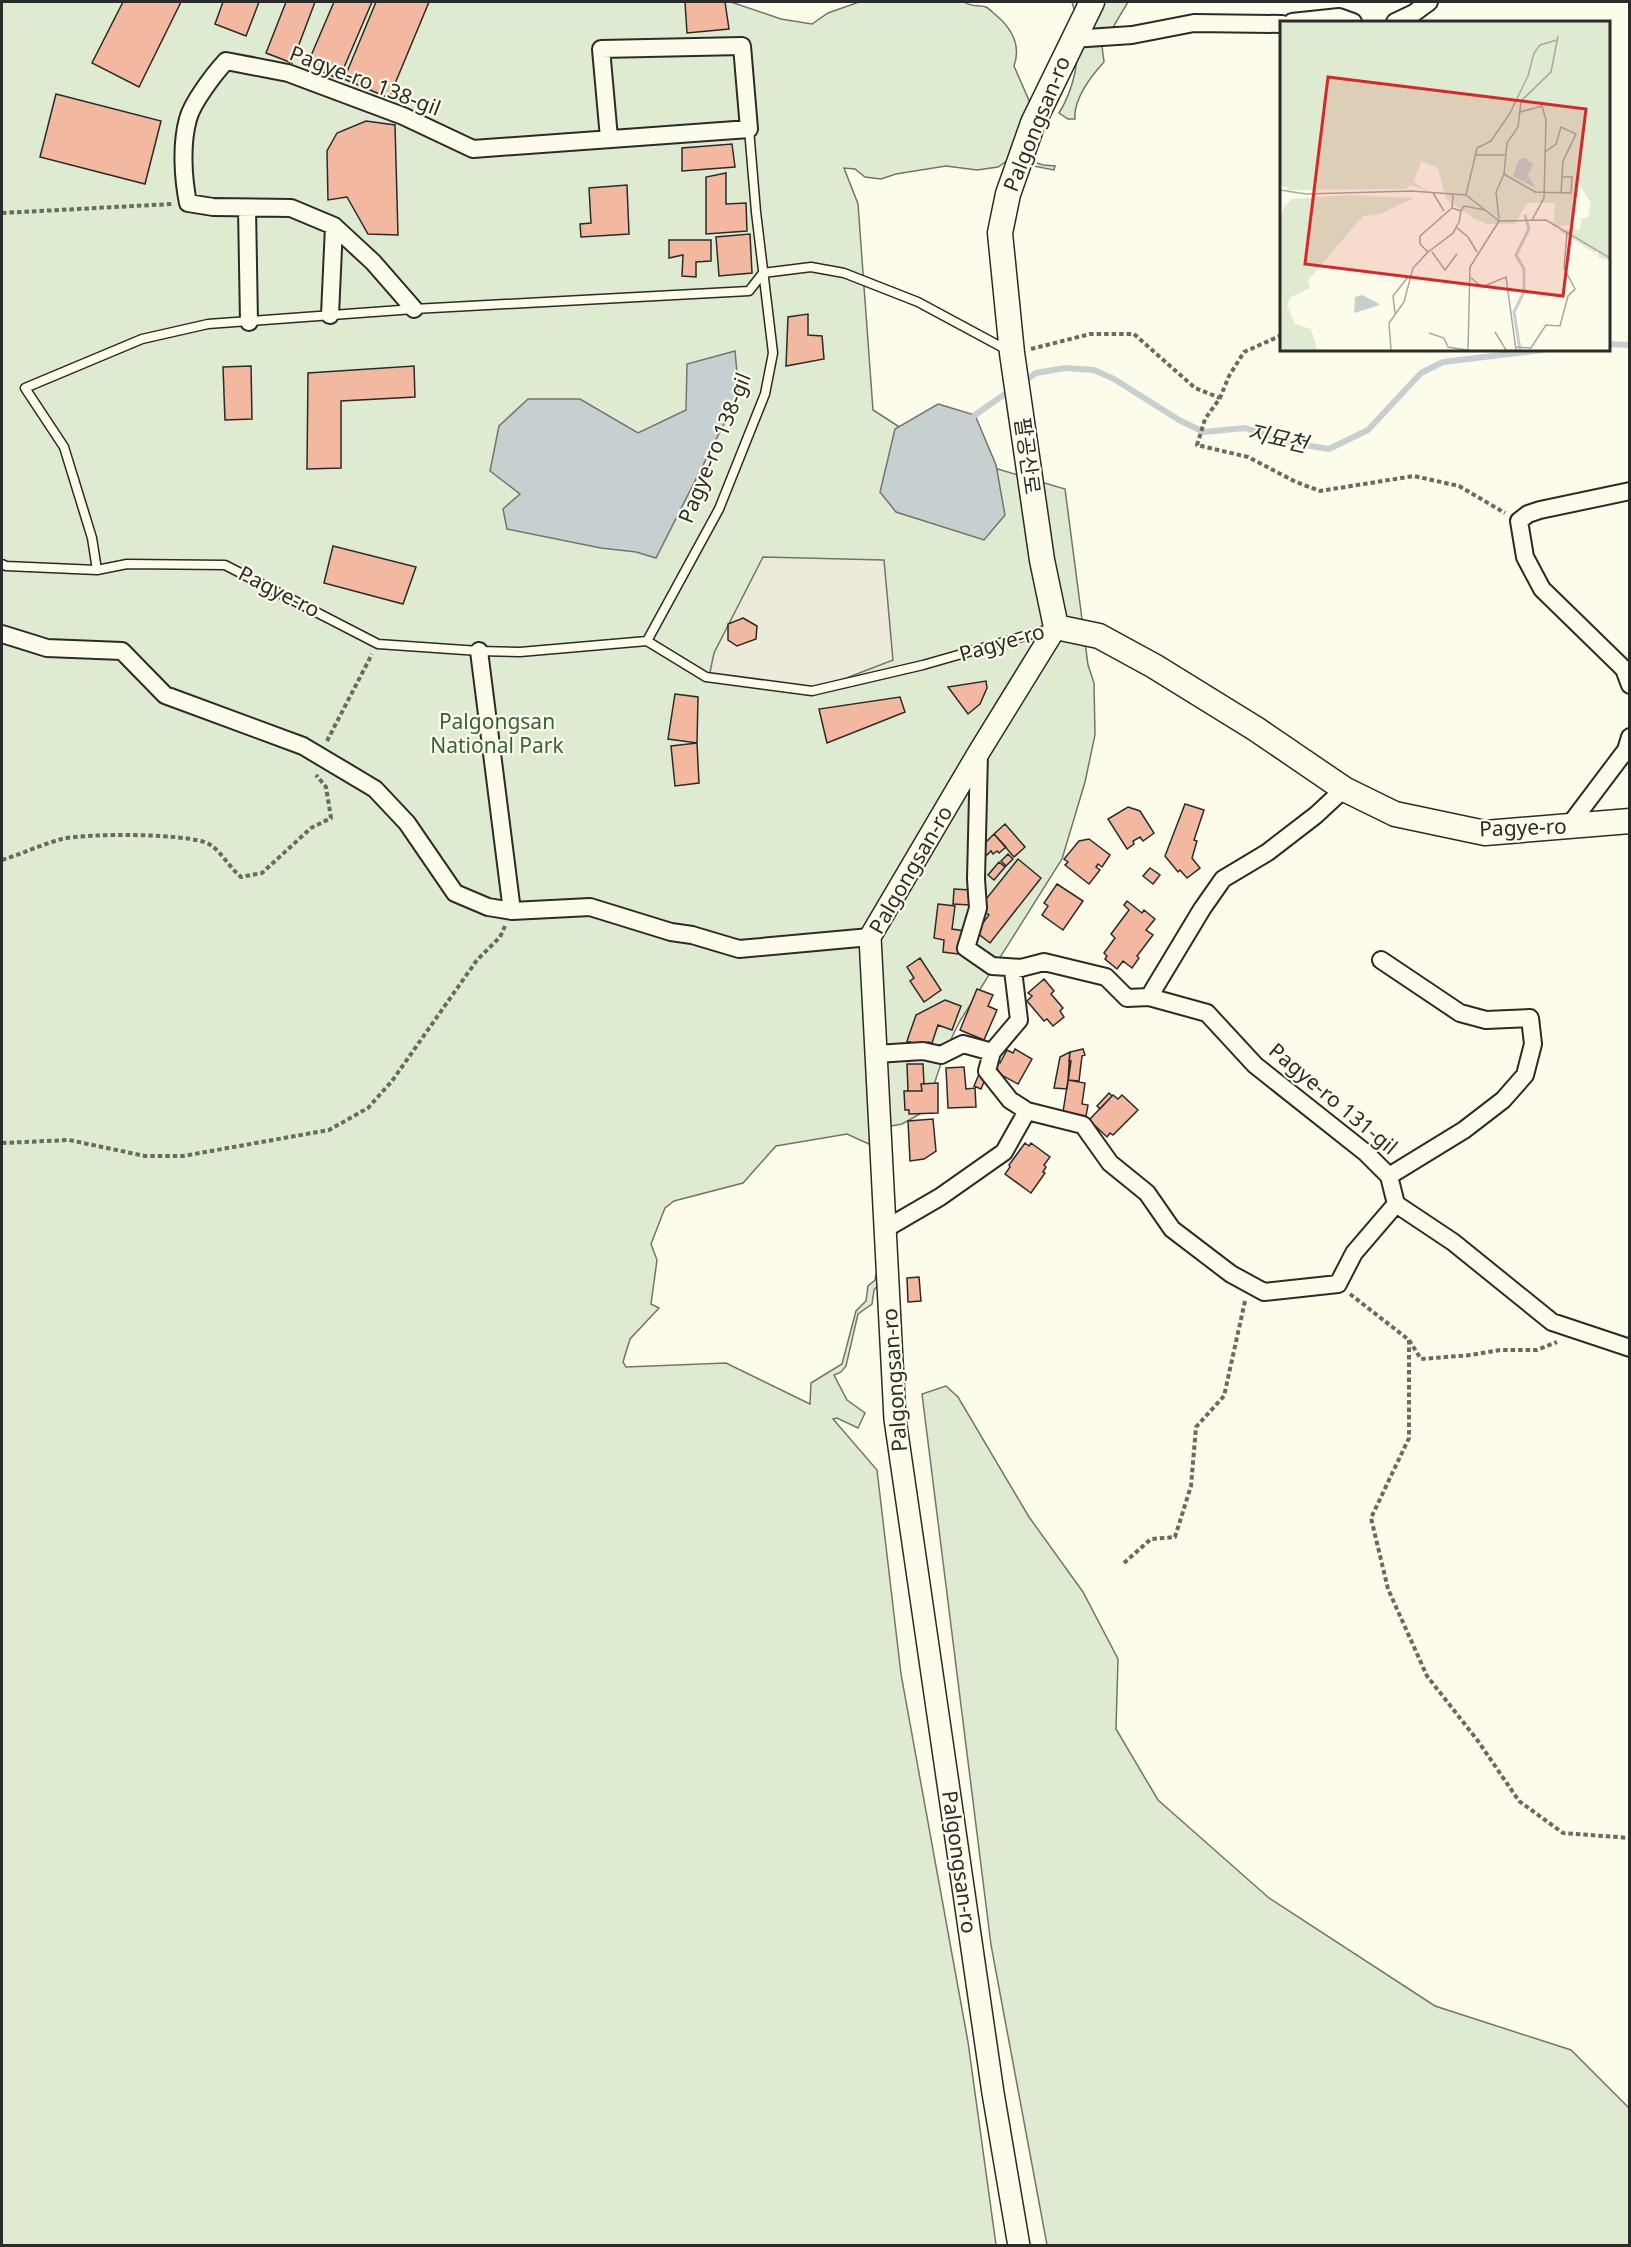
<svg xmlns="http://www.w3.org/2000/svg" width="1631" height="2247" viewBox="0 0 1631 2247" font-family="'Noto Sans','Noto Sans KR',sans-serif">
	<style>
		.green { fill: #deebd1; stroke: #74746e; stroke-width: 1.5 }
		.parking { fill: #eceadb; stroke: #74746e; stroke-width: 1.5 }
		.water { fill: #c7d0d0; stroke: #74746e; stroke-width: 1.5 }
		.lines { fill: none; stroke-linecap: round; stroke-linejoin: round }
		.stream { stroke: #c7d0d0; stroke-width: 6 }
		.building { fill: #f2b8a0; stroke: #2b2b2b; stroke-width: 1.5 }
		.service-casing { stroke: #2b2b2b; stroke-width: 11 }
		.minor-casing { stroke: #2b2b2b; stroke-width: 20 }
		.tertiary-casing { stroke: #2b2b2b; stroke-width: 24 }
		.secondary-casing { stroke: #2b2b2b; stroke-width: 27 }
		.path { stroke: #6a6964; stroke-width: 4; stroke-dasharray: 4.5 3; stroke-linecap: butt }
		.service { stroke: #fdfbea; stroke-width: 8 }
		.minor { stroke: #fdfbea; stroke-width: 16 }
		.tertiary { stroke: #fdfbea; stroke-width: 21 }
		.secondary { stroke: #fdfbea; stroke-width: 24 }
		.labels { text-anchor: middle; stroke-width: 4.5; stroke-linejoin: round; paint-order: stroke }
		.street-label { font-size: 21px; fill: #2b2b2b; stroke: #fdfbea }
		.park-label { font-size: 21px; fill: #34623c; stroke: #fdfbea }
		.water-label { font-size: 22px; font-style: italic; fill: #2b2b2b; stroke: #fdfbea }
		.inset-river { fill: none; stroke: #c7d0d0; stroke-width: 3 }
		.inset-road { fill: none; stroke: #a9a89e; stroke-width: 1.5 }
		.view { fill: #d62828; fill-opacity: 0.15; stroke: #d62828; stroke-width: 3 }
		.inset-edge { fill: none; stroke: #2b2b2b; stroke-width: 3 }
	</style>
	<rect width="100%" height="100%" fill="#fdfbea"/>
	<path class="green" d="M2 2H731L781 19 812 24 828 13 859 2H964C973 8 978 4 986 7 990 9 994 14 997 16 1012 29 1021 46 1014 66L1031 105V161L1043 165 1055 166 1054 170 1007 161 998 167 977 170 946 166 896 174 881 179 865 177 855 169 844 168 858 204 873 410 901 428 974 462 1065 489 1088 665 1094 683 1095 735 1085 782 1062 859 960 1021C945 1049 935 1078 927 1110L902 1124 886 1127 869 1144 847 1134 776 1146 743 1183 674 1201 665 1208 651 1244 657 1260 651 1304 659 1308 630 1339 623 1362 626 1367 726 1363 810 1404 811 1383 842 1364 856 1311 866 1301 868 1286 875 1280 879 1260V1284L874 1290 872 1304 858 1314 846 1366 841 1372 834 1375 847 1400 865 1413 858 1428 837 1418 833 1419 877 1470 901 1674 968 2042 996 2245 2 2246Z
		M1072 2H1128L1102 46 1104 62C1091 76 1073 100 1075 119H1068L1059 113C1074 89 1080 58 1078 30 1078 20 1074 10 1072 2Z
		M946 1386 958 1397 1029 1517 1083 1592 1118 1659 1116 1729 1158 1800 1269 1898 1435 2006 1571 2050 1629 2108V2245H1047L991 1945 922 1394Z"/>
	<path class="parking" d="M763 557 884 560 893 660 818 689 709 677 714 653Z"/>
	<path class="water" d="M735 351 739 394 656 558 636 552 601 548 507 529 503 509 520 494 490 471 499 426 528 399H580L638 433 686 410 687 364Z
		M938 404 975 415 996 465 1005 515 984 540 896 512 880 492 895 429Z"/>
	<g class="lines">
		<path class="stream" d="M1608 344 1630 345
			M1023 382 1036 373 1065 368 1094 370 1114 379 1179 420 1204 432 1245 428 1292 443 1329 449 1368 430 1421 373 1443 362 1543 350
			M975 415 1012 389"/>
	</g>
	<path class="building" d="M123 2H181L139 87 92 63Z
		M223 2H259L246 36 215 24Z
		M286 2H315L292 63 266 53Z
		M334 2H372L339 79 307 65Z
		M376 2H429L389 98 344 79Z
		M685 2H725L729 29 687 33Z
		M56 94 161 121 145 184 40 157Z
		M366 121 395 125 398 235 368 234 347 197 328 200 327 151 337 133Z
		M732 144 735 167 682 171V148Z
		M726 173V204L746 203 747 231 706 234V177Z
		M627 185 629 234 581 237 580 224 591 223 589 188Z
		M750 234 752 273 719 276 716 237Z
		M669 240H711V261L696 262V277L682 276 683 255 669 258Z
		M808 314V335L822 336 824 359 786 366 788 317Z
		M251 366 252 419 225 420 223 367Z
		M414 366 415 397 341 401V468L307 469 308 373Z
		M333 546 416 567 403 604 324 583Z
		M743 618 757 626 756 639 737 646 728 640V624Z
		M986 681 987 688 980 704 968 714 948 687Z
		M675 694 698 697 697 743 668 739Z
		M900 697 905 712 827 743 819 709Z
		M697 743 699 783 675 786 671 746Z
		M1185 804 1204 810 1194 840 1197 841 1192 858 1200 868 1187 878 1180 870 1178 872 1165 856Z
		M1128 807 1140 811 1154 833 1143 841 1140 837 1133 841 1134 844 1127 849 1108 819Z
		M1005 824 1025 847 1014 857 994 834Z
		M994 834 1006 847 999 853 997 851 993 854 991 851 987 855 980 848Z
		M1089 839 1110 855 1102 867 1098 864 1096 867 1100 870 1089 884 1065 865 1068 862 1064 859 1079 841Z
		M1008 854 1013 859 1006 866 1001 861Z
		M1018 859 1041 878 990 943 976 932 989 915 979 908Z
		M999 862 1005 867 994 880 988 875Z
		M1150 868 1160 875 1153 884 1143 876Z
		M1057 884 1083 901 1063 930 1042 915 1048 906 1044 903Z
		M954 889 971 890 970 905 953 904Z
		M1127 901 1142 913 1144 910 1155 919 1146 930 1153 935 1137 956 1139 958 1132 968 1123 961 1117 969 1105 959 1107 956 1104 953 1115 938 1111 934 1129 910 1124 905Z
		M938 904 955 906 952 929 965 931 964 943 958 954 943 952 944 940 934 938Z
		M920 958 941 990 924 1002 910 981 914 978 907 967Z
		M1044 979 1054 991 1051 994 1063 1008 1060 1011 1064 1017 1053 1026 1047 1019 1044 1021 1027 1001 1032 996 1028 993Z
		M977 989 993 995 988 1006 997 1010 984 1040 960 1030Z
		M945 1000 961 1006 952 1030 938 1025 932 1043 928 1042 926 1048 907 1041 916 1015Z
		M1015 1049 1032 1059 1018 1084 992 1070 997 1061 1000 1063 1007 1050 1013 1053Z
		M1083 1049 1085 1055 1082 1056 1079 1081 1068 1080 1070 1052Z
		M1070 1052 1069 1061H1071L1067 1089 1054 1088 1060 1057Z
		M907 1064H923L924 1084H921L922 1091H908Z
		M964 1067 966 1089 975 1088 976 1107 948 1108 946 1068Z
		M979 1074 986 1077 981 1089 974 1086Z
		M1068 1080 1085 1083 1082 1104 1088 1105 1086 1116 1063 1112Z
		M938 1083V1113L909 1114V1110H905L904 1091H922L921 1084Z
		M1109 1093 1112 1096 1100 1109 1097 1106Z
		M1113 1095 1118 1099 1122 1095 1138 1110 1113 1135 1110 1133 1107 1137 1089 1120Z
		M933 1119 936 1151 924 1159 910 1161 908 1121Z
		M1025 1143 1029 1146 1031 1143 1050 1157 1044 1165 1046 1167 1043 1172 1045 1173 1031 1193 1005 1174 1010 1167 1009 1165Z
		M919 1277 921 1301 908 1302 907 1278Z"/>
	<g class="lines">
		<defs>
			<path id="service" d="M2 564 6 566 97 570 127 564 225 565 378 644 479 651 520 652 647 641 706 677 812 691 923 665 1049 629
				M97 570 92 538 64 447 25 388 142 339 208 324 414 309 749 291 763 273 811 267 844 273 918 302 1009 351
				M647 641 719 509 765 394 773 353 756 212 749 129"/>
			<path id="minor" d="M1292 22 1339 17 1353 22
				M1395 22 1414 13 1429 2
				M1072 39 1132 35 1194 23 1282 24
				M247 208 249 322
				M414 309 373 262 334 226 291 208 213 207 188 203C183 178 181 144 188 119 192 103 214 74 226 61L288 73 403 116 473 149 749 129 742 46 601 49 609 138
				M330 315 334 226
				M1630 491 1540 510 1528 514 1519 521 1525 557 1542 589 1624 669 1630 685
				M2 634 47 648 122 651 165 695 303 746 375 789 407 823 455 893 488 907 512 911 590 907 671 932 692 935 739 949 870 937
				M479 651 512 911
				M979 753 976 879 978 908 966 948 992 966 1022 968
				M1568 827 1626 750 1630 737
				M1381 960 1460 1013 1486 1020 1530 1018 1533 1044 1525 1075 1503 1100 1464 1130 1389 1176
				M1149 997 1202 909 1223 879 1268 852 1316 815 1344 789
				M876 1054 923 1051 941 1055 963 1044 992 1052 1019 1020 1013 970 1044 962 1106 977 1127 998 1149 997 1207 1013 1255 1065 1366 1153 1389 1176 1396 1204 1354 1253 1338 1284 1264 1292 1231 1274 1172 1229 1147 1193 1110 1163 1083 1125 1027 1111 1010 1100 987 1071 992 1052
				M1396 1204 1453 1242 1552 1322 1630 1348
				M885 1229 940 1197 1004 1152 1027 1111"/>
			<path id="tertiary" d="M1019 2246 993 2093 895 1419 870 937 979 752 1056 627"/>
			<path id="secondary" d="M1092 2 1033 123 1008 194 1000 233 1012 353 1042 560 1056 627 1099 636 1154 666 1256 729 1344 789 1395 814 1485 833 1630 821"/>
		</defs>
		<use href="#service" class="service-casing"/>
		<use href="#minor" class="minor-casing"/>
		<use href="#tertiary" class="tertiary-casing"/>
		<use href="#secondary" class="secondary-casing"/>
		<path class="path" d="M2 213 172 204
			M1282 335 1244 352 1229 376 1220 398 1205 419 1197 445 1248 457 1296 482 1320 491 1414 476 1459 486 1505 513
			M1031 349 1090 334H1134L1195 388 1220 398
			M327 741 372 654
			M2 860C22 854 42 844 62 839 87 833 189 833 209 844 222 852 228 866 241 877L262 873 311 828 331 818 326 787 316 775
			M2 1143 69 1140 145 1156H183L329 1130 368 1108 392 1081 477 960 500 937 505 926
			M1350 1294 1409 1340 1421 1359 1471 1355 1500 1350H1537L1557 1342
			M1409 1340V1438L1371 1518 1388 1589 1427 1676 1478 1741 1519 1801 1563 1833 1630 1838
			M1124 1563 1151 1539 1175 1537 1191 1486 1196 1427 1224 1396 1245 1301"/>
		<use href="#service" class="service"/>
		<use href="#minor" class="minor"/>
		<use href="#tertiary" class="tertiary"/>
		<use href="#secondary" class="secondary"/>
	</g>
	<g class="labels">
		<g class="street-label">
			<text transform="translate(365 81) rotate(21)" y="7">Pagye-ro 138-gil</text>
			<text transform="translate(1037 124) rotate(-68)" y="7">Palgongsan-ro</text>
			<text transform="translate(715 448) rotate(-68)" y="7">Pagye-ro 138-gil</text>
			<text transform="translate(1027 456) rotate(82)" y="7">팔공산로</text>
			<text transform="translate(279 592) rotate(27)" y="7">Pagye-ro</text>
			<text transform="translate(1002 643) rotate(-16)" y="7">Pagye-ro</text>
			<text transform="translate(1523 828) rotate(-2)" y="7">Pagye-ro</text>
			<text transform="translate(911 870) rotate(-60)" y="7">Palgongsan-ro</text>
			<text transform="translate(1333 1099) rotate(40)" y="7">Pagye-ro 131-gil</text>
			<text transform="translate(895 1380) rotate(-94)" y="7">Palgongsan-ro</text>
			<text transform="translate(959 1862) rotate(82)" y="7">Palgongsan-ro</text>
		</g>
		<g class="park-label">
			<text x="497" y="729">Palgongsan<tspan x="497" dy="24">National Park</tspan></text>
		</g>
		<g class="water-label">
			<text transform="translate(1278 438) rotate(13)" y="8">지묘천</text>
		</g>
	</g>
	<g transform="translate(1280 21)">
		<rect width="330" height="330" fill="#fdfbea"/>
		<path d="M0 1H330V240L318 236V227L315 232 278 209H299L302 200 299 198 308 196 311 182 301 166 292 180 295 197 288 204 273 206 275 182H247L235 203H207L193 197 166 178 158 147 141 140 134 161 149 171 131 164 125 168 5 169 9 167 0 165ZM69 174 134 177 100 193 83 195 28 259 30 267 11 276 7 284 15 303 31 308 37 328 55 329H0V198L4 186 12 178Z" fill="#deebd1"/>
		<path d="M245 137 253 143 248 155 256 167 233 155 239 138ZM82 274 94 280 100 284 74 292 75 276Z" fill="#c7d0d0"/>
		<path class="inset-river" d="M240 329 234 291 244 271V248L236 234 249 208 245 194"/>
		<path class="inset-road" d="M240 91 262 85 266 99 264 177 252 199M265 131 276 123 281 106 296 113 283 140 281 172M195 134H225M224 153 255 171 291 172 292 156H282M0 169 26 173 131 170 186 174 219 200M153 172 164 190M186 174 197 127 211 120 230 92 248 55 254 32 260 24 277 19M172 187 140 215V223L148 231 173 212 179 201 181 190 172 187 173 173M181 190 184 185 205 189M219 198 216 171 224 153 227 122 238 106 241 80 271 51 278 15M176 206 188 216 197 231M152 231 165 249 177 233M191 257 202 266 226 256 236 329M115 292 113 275 128 256M215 311 226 329M149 312 164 317 168 326 187 329M236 326 251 327 266 304 280 305 288 275 295 268 284 247 287 212M111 329 109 302 124 281 133 247 148 231M188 329 190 246 219 200 266 199 330 237"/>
		<path class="view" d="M48 56 306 88 283 275 25 243Z"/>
		<rect width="330" height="330" class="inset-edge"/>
	</g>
	<rect width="1631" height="2247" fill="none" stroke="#2b2b2b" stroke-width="6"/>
</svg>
